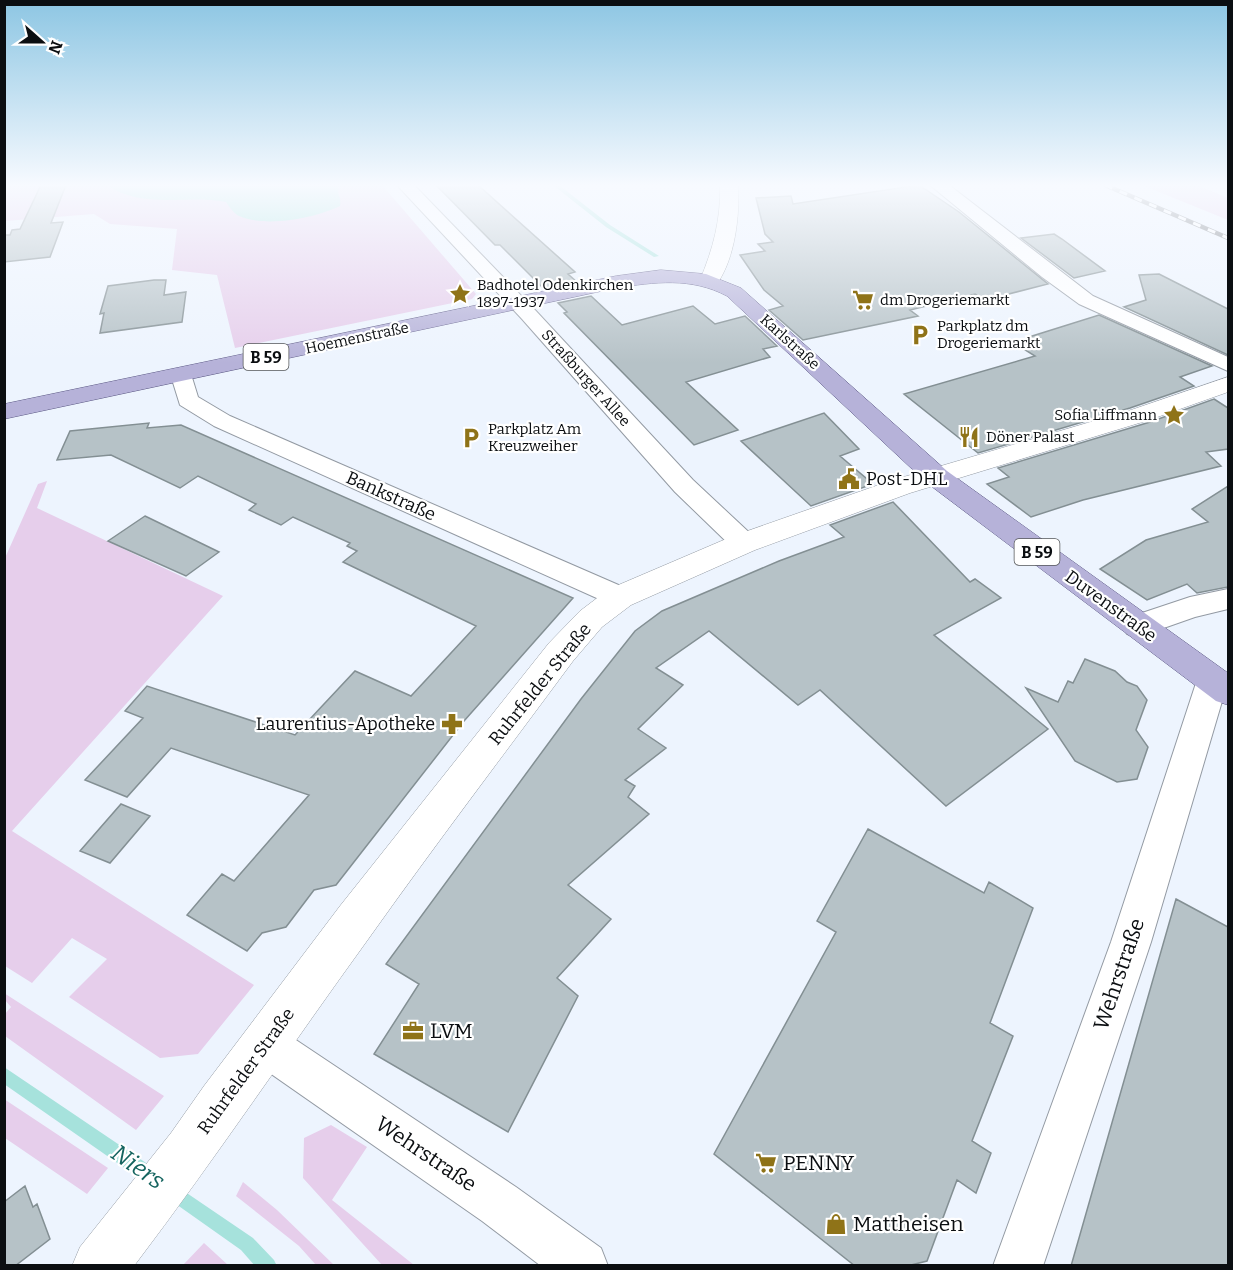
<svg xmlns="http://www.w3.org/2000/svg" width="1233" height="1270" viewBox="0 0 1233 1270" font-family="Bitter,serif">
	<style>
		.green { fill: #e6ceeb }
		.water { fill: #a6e2dc }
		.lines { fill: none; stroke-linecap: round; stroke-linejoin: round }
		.stream { fill: #a6e2dc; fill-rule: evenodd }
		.building { fill: #b6c2c7; stroke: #838f93; stroke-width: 1.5 }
		.street-casing { stroke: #939aa3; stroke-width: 2 }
		.secondary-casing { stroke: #939aa3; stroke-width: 1 }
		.primary-casing { stroke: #5a5783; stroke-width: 1 }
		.street { fill: #fff; fill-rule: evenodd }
		.secondary { fill: #fff; fill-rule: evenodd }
		.primary { fill: #b6b2d9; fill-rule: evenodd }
		.rail-casing { stroke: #64686e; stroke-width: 4.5 }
		.rail { stroke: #fff; stroke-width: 3; stroke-dasharray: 8; stroke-linecap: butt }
		.labels { text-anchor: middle; stroke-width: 4.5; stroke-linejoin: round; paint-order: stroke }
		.far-poi-label { font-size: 15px; fill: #0b0e11; stroke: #fff; text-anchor: start }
		.far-street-label { font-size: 15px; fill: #0b0e11; stroke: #fff }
		.shield { fill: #fff; stroke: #545658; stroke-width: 1.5 }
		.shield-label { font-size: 16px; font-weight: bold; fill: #0b0e11 }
		.poi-label { font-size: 18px; fill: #0b0e11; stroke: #fff; text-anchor: start }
		.street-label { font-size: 18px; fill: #0b0e11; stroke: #fff }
		.near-street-label { font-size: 21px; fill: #0b0e11; stroke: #fff }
		.near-poi-label { font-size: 21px; fill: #0b0e11; stroke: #fff; text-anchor: start }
		.near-water-label { font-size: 24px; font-style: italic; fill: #14645f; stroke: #fff }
	</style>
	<rect width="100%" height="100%" fill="#edf4fe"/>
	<path class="green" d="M11 185H382L476 294 472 299 235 348 217 275 172 270 177 229 110 224 94 214 5 221V195Z
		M1142 185H1197L1228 198V220Z
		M47 481 37 508 223 596 12 831 254 985 198 1054 160 1058 69 997 107 959 72 938 32 983 5 966V558L38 484Z
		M4 993 164 1096 136 1130 5 1036V1014L11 1007 5 1000Z
		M4 1099 108 1168 87 1194 5 1138Z
		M331 1125 367 1147 332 1200 414 1265H382L303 1178 304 1138Z
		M243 1182 277 1210 334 1265H316L299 1246 236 1196Z
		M204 1243 228 1265H183Z"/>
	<path class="water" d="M107 185H339C336 194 342 198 340 206 315 218 266 228 239 216 233 213 229 206 226 202 187 194 142 210 107 185Z"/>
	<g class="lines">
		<path class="stream" d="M553 185H559L610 225 659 256 654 257 606 227Z
			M4 1067 158 1171 160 1177 158 1183 152 1185 146 1183 4 1084Z
			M172 1183 253 1238 274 1260 277 1266H255L241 1250 166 1197 164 1191 166 1185Z"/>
	</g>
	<path class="building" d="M41 185H66L51 223 63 222 50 257 4 262V235H10L12 230 20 229Z
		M436 185H478L575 272 568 274 577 282 544 289 500 245H495Z
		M919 185 959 212 1048 284 985 300 975 294 910 310 918 316 803 340 769 310 783 306 764 290 740 255 765 251 758 244 773 242 765 234 756 198 791 196 793 204Z
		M1054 234 1062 239 1105 271 1074 278 1021 238Z
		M1159 274 1228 309V355L1124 307 1146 300 1139 275Z
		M154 280H166L164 295 186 292 182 322 100 333 104 313 100 314 108 286Z
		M591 296 622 325 693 306 715 324 745 316 777 346 763 349 770 357 686 382 738 430 694 445 564 313 567 312 558 303Z
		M1099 315 1212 366 1180 377 1194 386 1130 408 978 453 904 394 1035 356 1022 348 1038 342 1029 337Z
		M1214 399 1228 408V449L1206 452 1221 466 1083 500 1031 517 987 484 1009 477 998 468 1150 422Z
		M824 413 859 449 840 456 873 484 811 506 741 441Z
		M149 423 147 428 181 425 573 598 464 721 336 885 314 890 286 927 262 933 247 951 187 915 222 874 234 881 309 795 171 748 127 797 85 780 143 718 125 711 147 686 295 735 355 671 411 696 476 626 343 562 357 551 347 546 350 543 293 517 281 525 249 510 256 504 198 476 180 488 111 455 57 460 70 431Z
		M1228 486V587L1197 593 1187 584 1147 600 1100 569 1146 540 1208 522 1192 509Z
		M893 502 970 582 975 579 1001 598 934 635 1048 729 946 806 820 690 798 705 709 631 656 668 683 685 638 729 666 748 625 780 635 786 628 797 649 814 568 885 611 919 557 978 578 996 508 1132 374 1054 419 984 386 964 581 699 635 631 662 611 779 561 844 537 830 525Z
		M145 516 219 552 186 576 108 541Z
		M1085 659 1115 671 1127 682 1137 686 1147 700 1136 730 1148 747 1137 779 1117 782 1075 761 1026 688 1058 702 1068 681 1073 683Z
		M121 804 150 816 110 863 80 851Z
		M868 829 984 893 989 882 1033 908 990 1023 1013 1036 972 1141 991 1153 976 1193 957 1180 927 1261 907 1266H855L714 1154 836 932 817 921Z
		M1176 899 1228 927V1266H1071Z
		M25 1186 33 1207 37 1204 50 1239 15 1266H4V1202Z"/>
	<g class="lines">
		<defs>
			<path id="street" d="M397 185H414L536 311 693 480 754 537 758 543 754 549 744 552 734 549 675 492 522 319Z
				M930 185H949L1093 296 1228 357V371L1079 304 1042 277Z
				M182 369 190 371 198 397 230 416 630 590 634 597 630 604 620 607 610 604 214 426 180 405 171 376 174 371Z
				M1228 589V609L1195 617 1138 637 1127 634 1123 626 1127 618 1190 597Z
				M1213 668 1224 671 1228 681 1151 942 1043 1266H993L1111 942 1197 680 1202 671Z
				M266 1023 281 1030 516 1187 601 1248 608 1266H541L482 1221 251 1060 244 1045 251 1030Z"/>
			<path id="secondary" d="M720 185H738C740 216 735 258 717 284L710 286 703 284 700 280C713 249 721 219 720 185Z
				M1228 377V392L1149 420 910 493 755 550 631 605 602 627 573 661C505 753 435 845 369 938 290 1047 215 1159 134 1266H72L80 1247 171 1133 204 1086 340 906 549 643 580 611 609 589 733 536 890 481 1131 410Z"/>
			<path id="primary" d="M661 270 706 274 741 288 947 471 1228 673V705L1216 701 927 483 727 296C691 277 655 282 616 288L4 419V404L616 276Z"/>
		</defs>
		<use href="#street" class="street-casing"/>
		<use href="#secondary" class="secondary-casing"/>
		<use href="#primary" class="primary-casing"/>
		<use href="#street" class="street"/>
		<use href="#secondary" class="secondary"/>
		<use href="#primary" class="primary"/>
		<defs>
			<path id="rail" d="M1105 185 1228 238"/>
		</defs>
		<use href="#rail" class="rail-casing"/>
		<use href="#rail" class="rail"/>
	</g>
	<linearGradient id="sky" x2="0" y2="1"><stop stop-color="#8dc6e3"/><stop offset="0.51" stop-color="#f7faff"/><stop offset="1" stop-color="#f7faff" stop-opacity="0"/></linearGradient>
	<rect width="1233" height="363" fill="url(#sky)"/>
	<defs>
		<symbol id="sight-bare" viewBox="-9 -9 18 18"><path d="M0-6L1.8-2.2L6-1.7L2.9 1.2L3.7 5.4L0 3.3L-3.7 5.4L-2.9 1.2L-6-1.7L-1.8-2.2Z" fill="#8f7318" stroke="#fff" stroke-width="2.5" paint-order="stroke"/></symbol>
		<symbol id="supermarket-bare" viewBox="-9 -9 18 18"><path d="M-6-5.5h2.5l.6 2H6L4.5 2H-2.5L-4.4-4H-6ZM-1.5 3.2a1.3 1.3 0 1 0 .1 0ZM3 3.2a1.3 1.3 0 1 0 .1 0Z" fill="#8f7318" stroke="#fff" stroke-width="2.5" paint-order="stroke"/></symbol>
		<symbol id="parking-bare" viewBox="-9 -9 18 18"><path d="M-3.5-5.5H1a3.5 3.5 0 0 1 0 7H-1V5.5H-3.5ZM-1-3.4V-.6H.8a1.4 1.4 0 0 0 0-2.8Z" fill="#8f7318" stroke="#fff" stroke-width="2.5" paint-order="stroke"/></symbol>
		<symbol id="restaurant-bare" viewBox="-9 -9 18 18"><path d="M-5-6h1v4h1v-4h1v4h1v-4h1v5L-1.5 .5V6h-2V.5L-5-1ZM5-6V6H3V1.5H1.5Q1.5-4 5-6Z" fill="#8f7318" stroke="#fff" stroke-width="2.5" paint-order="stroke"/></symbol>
		<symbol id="civic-bare" viewBox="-9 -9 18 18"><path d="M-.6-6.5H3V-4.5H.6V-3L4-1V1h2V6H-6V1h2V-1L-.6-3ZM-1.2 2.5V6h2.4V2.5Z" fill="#8f7318" stroke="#fff" stroke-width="2.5" paint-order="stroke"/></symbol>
		<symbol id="pharmacy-bare" viewBox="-9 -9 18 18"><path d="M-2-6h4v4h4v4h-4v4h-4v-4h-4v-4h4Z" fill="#8f7318" stroke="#fff" stroke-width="2.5" paint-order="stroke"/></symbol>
		<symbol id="office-bare" viewBox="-9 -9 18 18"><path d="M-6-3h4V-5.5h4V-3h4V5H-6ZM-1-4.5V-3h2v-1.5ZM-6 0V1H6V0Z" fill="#8f7318" stroke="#fff" stroke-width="2.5" paint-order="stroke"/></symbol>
		<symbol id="shop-bare" viewBox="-9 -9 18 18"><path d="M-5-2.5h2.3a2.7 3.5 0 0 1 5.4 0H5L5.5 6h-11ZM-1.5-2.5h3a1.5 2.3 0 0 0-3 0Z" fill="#8f7318" stroke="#fff" stroke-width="2.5" paint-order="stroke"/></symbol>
	</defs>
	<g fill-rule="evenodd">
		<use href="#sight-bare" x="445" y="279" width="30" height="30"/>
		<use href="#supermarket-bare" x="848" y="285" width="30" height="30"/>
		<use href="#parking-bare" x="905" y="320" width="30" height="30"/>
		<use href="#sight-bare" x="1159" y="400" width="30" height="30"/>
		<use href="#restaurant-bare" x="954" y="422" width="30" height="30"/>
		<use href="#parking-bare" x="456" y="423" width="30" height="30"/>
		<use href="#civic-bare" x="834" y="464" width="30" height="30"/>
		<use href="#pharmacy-bare" x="437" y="709" width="30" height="30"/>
		<use href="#office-bare" x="398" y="1016" width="30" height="30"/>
		<use href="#supermarket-bare" x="751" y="1148" width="30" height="30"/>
		<use href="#shop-bare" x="821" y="1209" width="30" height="30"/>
	</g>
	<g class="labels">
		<g class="far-poi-label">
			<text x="477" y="290">Badhotel Odenkirchen<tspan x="477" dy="17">1897-1937</tspan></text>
			<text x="880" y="305">dm Drogeriemarkt</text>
			<text x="937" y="331">Parkplatz dm<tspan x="937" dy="17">Drogeriemarkt</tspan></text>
			<text x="1157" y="420" text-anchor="end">Sofia Liffmann</text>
			<text x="488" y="434">Parkplatz Am<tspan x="488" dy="17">Kreuzweiher</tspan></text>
			<text x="986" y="442">Döner Palast</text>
		</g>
		<g class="far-street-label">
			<text transform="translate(357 338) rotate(-12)" y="5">Hoemenstraße</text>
			<text transform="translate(790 342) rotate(42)" y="5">Karlstraße</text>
			<text transform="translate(586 378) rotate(48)" y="5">Straßburger Allee</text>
		</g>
		<g class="shield">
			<rect x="243.5" y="344" width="45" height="26" rx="4.5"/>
			<rect x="1014.5" y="539" width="45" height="26" rx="4.5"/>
		</g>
		<g class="shield-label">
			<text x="266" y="363">B 59</text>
			<text x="1037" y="558">B 59</text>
		</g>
		<g class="poi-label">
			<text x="866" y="485">Post-DHL</text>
			<text x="435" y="730" text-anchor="end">Laurentius-Apotheke</text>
		</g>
		<g class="street-label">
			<text transform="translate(391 496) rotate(24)" y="6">Bankstraße</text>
			<text transform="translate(1111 606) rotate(36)" y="6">Duvenstraße</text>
			<text transform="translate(540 684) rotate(-51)" y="6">Ruhrfelder Straße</text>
			<text transform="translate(246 1071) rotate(-54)" y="6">Ruhrfelder Straße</text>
		</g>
		<g class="near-street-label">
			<text transform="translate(1119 974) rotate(-71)" y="7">Wehrstraße</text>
			<text transform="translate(426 1154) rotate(34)" y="7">Wehrstraße</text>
		</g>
		<g class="near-poi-label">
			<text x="430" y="1038">LVM</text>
			<text x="783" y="1170">PENNY</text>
			<text x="853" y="1231">Mattheisen</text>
		</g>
		<g class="near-water-label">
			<text transform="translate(138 1167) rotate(35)" y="8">Niers</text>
		</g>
	</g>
	<rect width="1233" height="1270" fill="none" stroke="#0b0e11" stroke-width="12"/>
	<g transform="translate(42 42) rotate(111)" stroke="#ffffff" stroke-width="4.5" paint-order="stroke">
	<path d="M0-4.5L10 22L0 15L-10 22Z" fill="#0b0e11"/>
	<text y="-9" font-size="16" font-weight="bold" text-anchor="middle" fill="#0b0e11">N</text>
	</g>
</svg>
